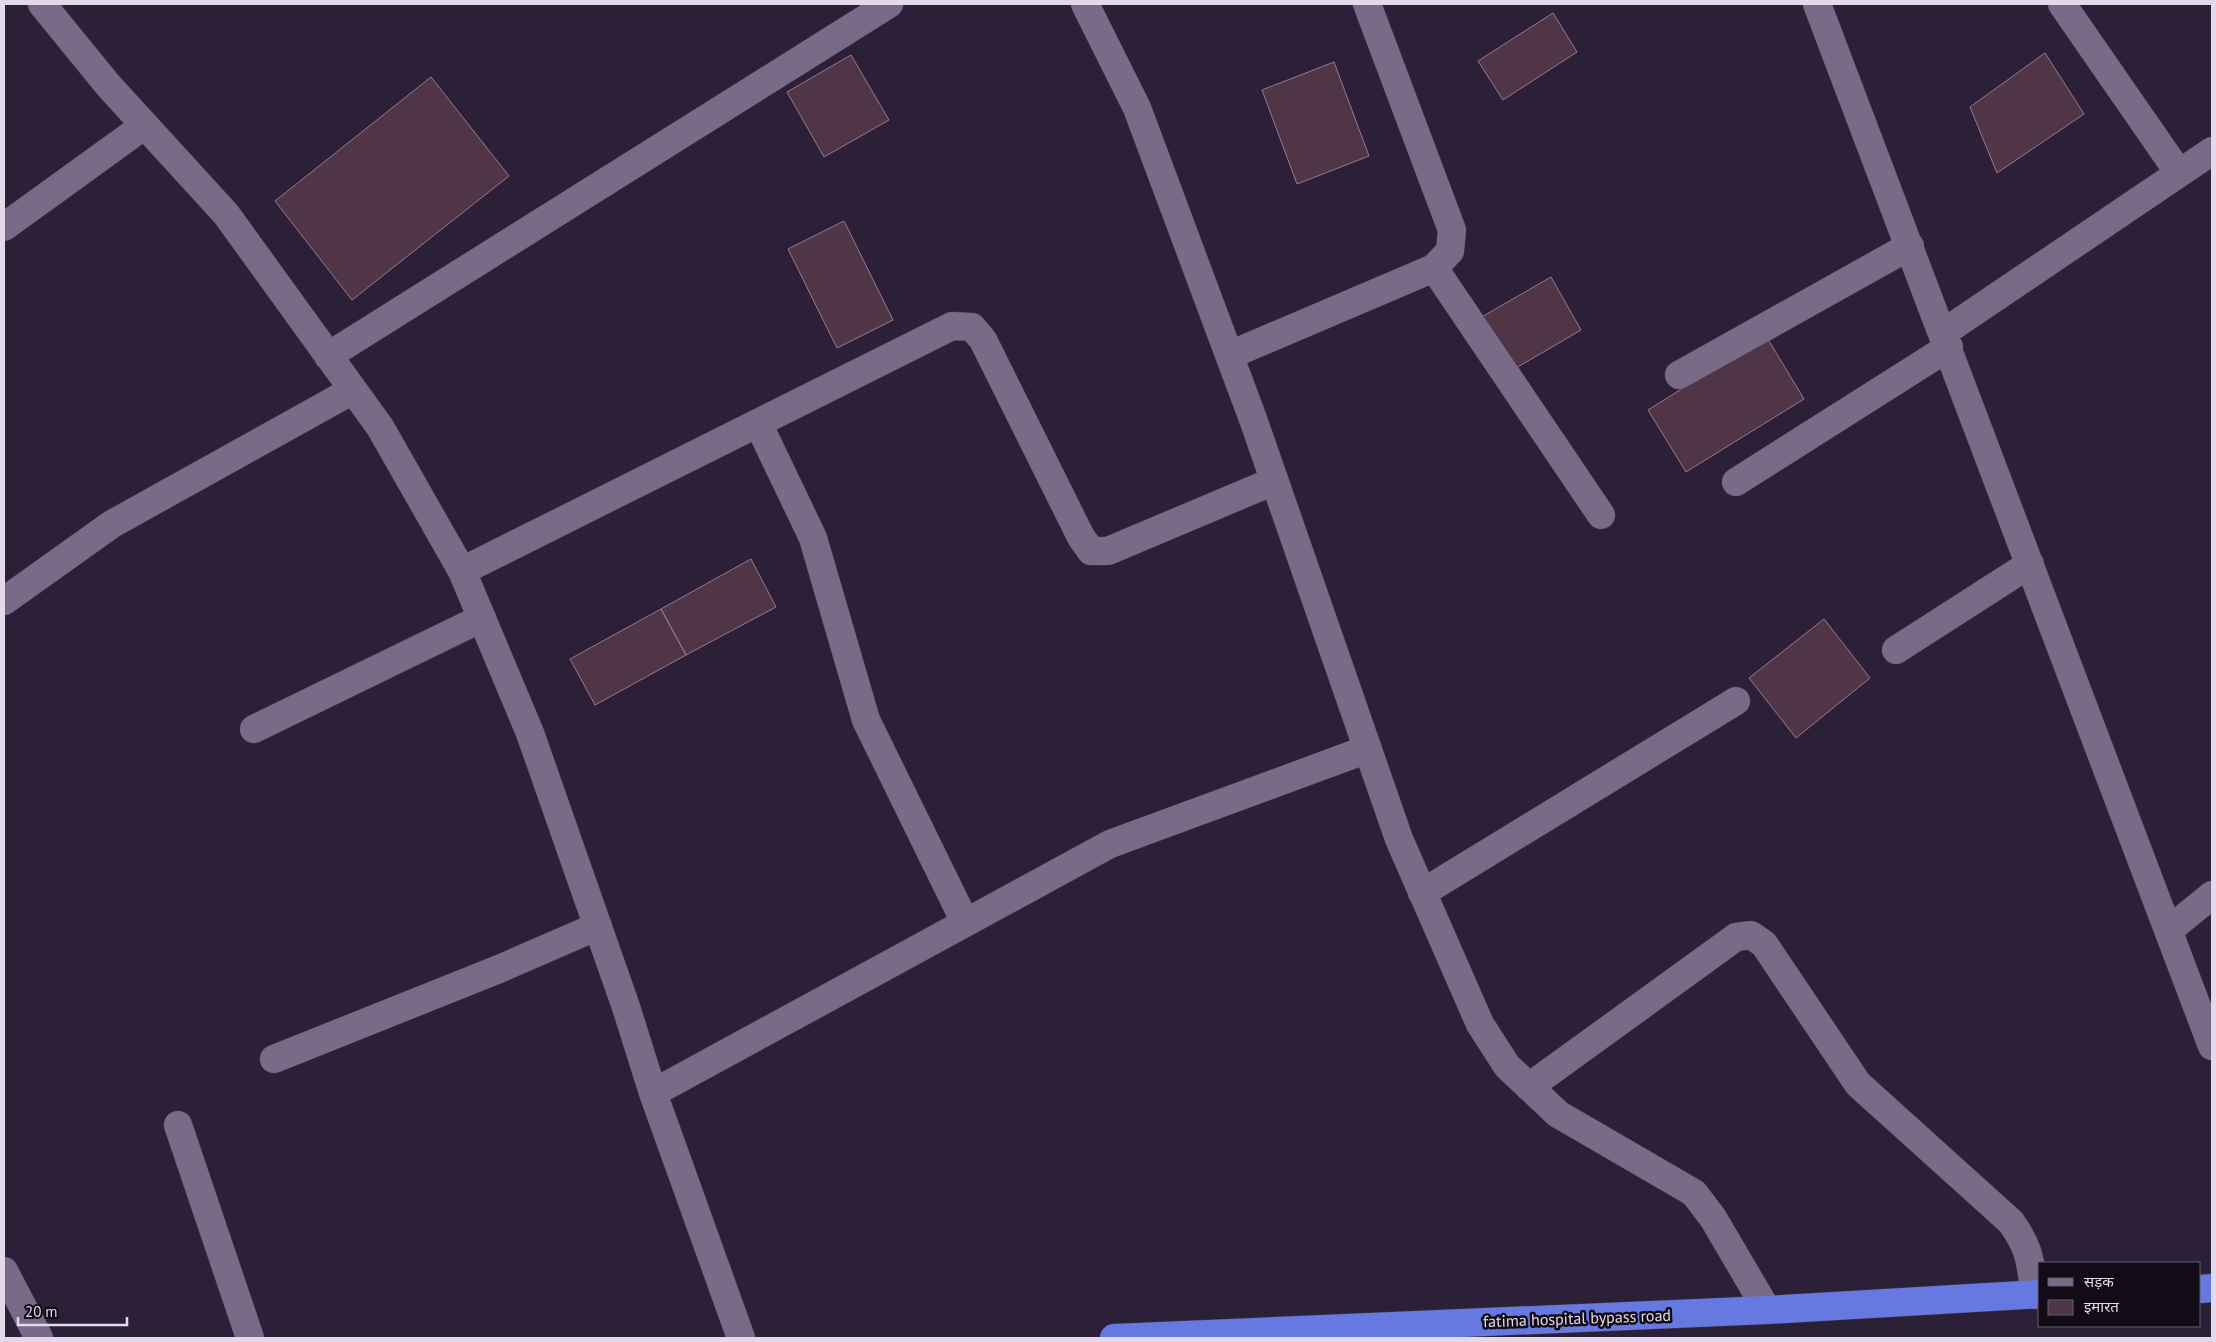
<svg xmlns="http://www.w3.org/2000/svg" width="2216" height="1342" viewBox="0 0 2216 1342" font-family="'PT Sans','Noto Sans Devanagari',sans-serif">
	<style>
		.building { fill: #503547; stroke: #997a8e }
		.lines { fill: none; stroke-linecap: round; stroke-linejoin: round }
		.minor-casing { stroke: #453a50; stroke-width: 29 }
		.highway-casing { stroke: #453a50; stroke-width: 29 }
		.minor { stroke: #796b88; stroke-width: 28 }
		.highway { stroke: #6679e0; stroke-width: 28 }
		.labels { text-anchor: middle; stroke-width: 5; stroke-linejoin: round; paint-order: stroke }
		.street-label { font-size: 16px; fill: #e2daea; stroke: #120c17 }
	</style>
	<rect width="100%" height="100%" fill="#2c1f38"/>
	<path class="building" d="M1553 13 1577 52 1503 100 1478 61Z
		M2045 53 2084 114 1997 173 1970 107Z
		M851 55 889 120 824 157 787 92Z
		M1334 62 1369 156 1297 184 1262 90Z
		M431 77 509 176 352 300 275 201Z
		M844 221 893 320 837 348 788 249Z
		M1551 277 1581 330 1511 371 1480 318Z
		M1766 336 1804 399 1686 472 1648 410Z
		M751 559 776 607 686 655 661 609Z
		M661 609 686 655 595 705 570 659Z
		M1824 619 1870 678 1796 738 1749 678Z"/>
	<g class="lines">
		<defs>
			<path id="minor" d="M42 4 108 85 226 214 380 427 462 571 530 733 626 1007 653 1093 741 1338
				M1085 4 1137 108 1253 419 1399 839 1480 1024 1507 1066 1558 1114 1694 1193 1713 1218 1767 1310
				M1817 4 2212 1046
				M2062 4 2179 173
				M4 227 145 125
				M1434 268 1601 515
				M1943 333 2212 151
				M1230 355 1434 268 1450 251 1452 230 1367 4
				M328 356 889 4
				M1679 375 1910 246
				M758 423 813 538 866 720 965 922
				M1736 482 1949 347
				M462 571 952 326 972 327 983 340 1081 537 1091 551H1108L1274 481
				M4 601 112 524 353 390
				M1896 650 2030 564
				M254 729 482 618
				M1422 893 1736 701
				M2169 930 2212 895
				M274 1059 499 969 598 926
				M1529 1087 1736 937 1751 935 1764 944 1858 1084 2011 1222C2031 1250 2030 1262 2035 1295
				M653 1093 1110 844 1368 749
				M178 1125 250 1338
				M4 1271 39 1338"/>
			<path id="highway" d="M2200 1289 2212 1288
				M1114 1338 1767 1310 2040 1294"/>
		</defs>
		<use href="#minor" class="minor-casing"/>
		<use href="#highway" class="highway-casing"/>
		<use href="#minor" class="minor"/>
		<use href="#highway" class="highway"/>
	</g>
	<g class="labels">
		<g class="street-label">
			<text transform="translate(1577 1318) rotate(-2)" y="6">fatima hospital bypass road</text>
		</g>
	</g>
	<rect width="2216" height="1342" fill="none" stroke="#e2daea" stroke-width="10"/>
	<rect x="2038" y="1262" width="162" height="65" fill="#120c17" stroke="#655e6b"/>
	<rect x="2048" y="1278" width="25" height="8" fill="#796b88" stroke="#655e6b"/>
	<text x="2084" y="1287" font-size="15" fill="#e2daea">सड़क</text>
	<rect x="2048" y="1300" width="25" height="15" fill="#503547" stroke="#655e6b"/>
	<text x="2084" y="1312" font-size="15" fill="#e2daea">इमारत</text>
	<path d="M18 1317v8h109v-8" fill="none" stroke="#e2daea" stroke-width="2.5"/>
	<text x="25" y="1317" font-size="15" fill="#e2daea" stroke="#120c17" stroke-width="4" paint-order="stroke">20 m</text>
</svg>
